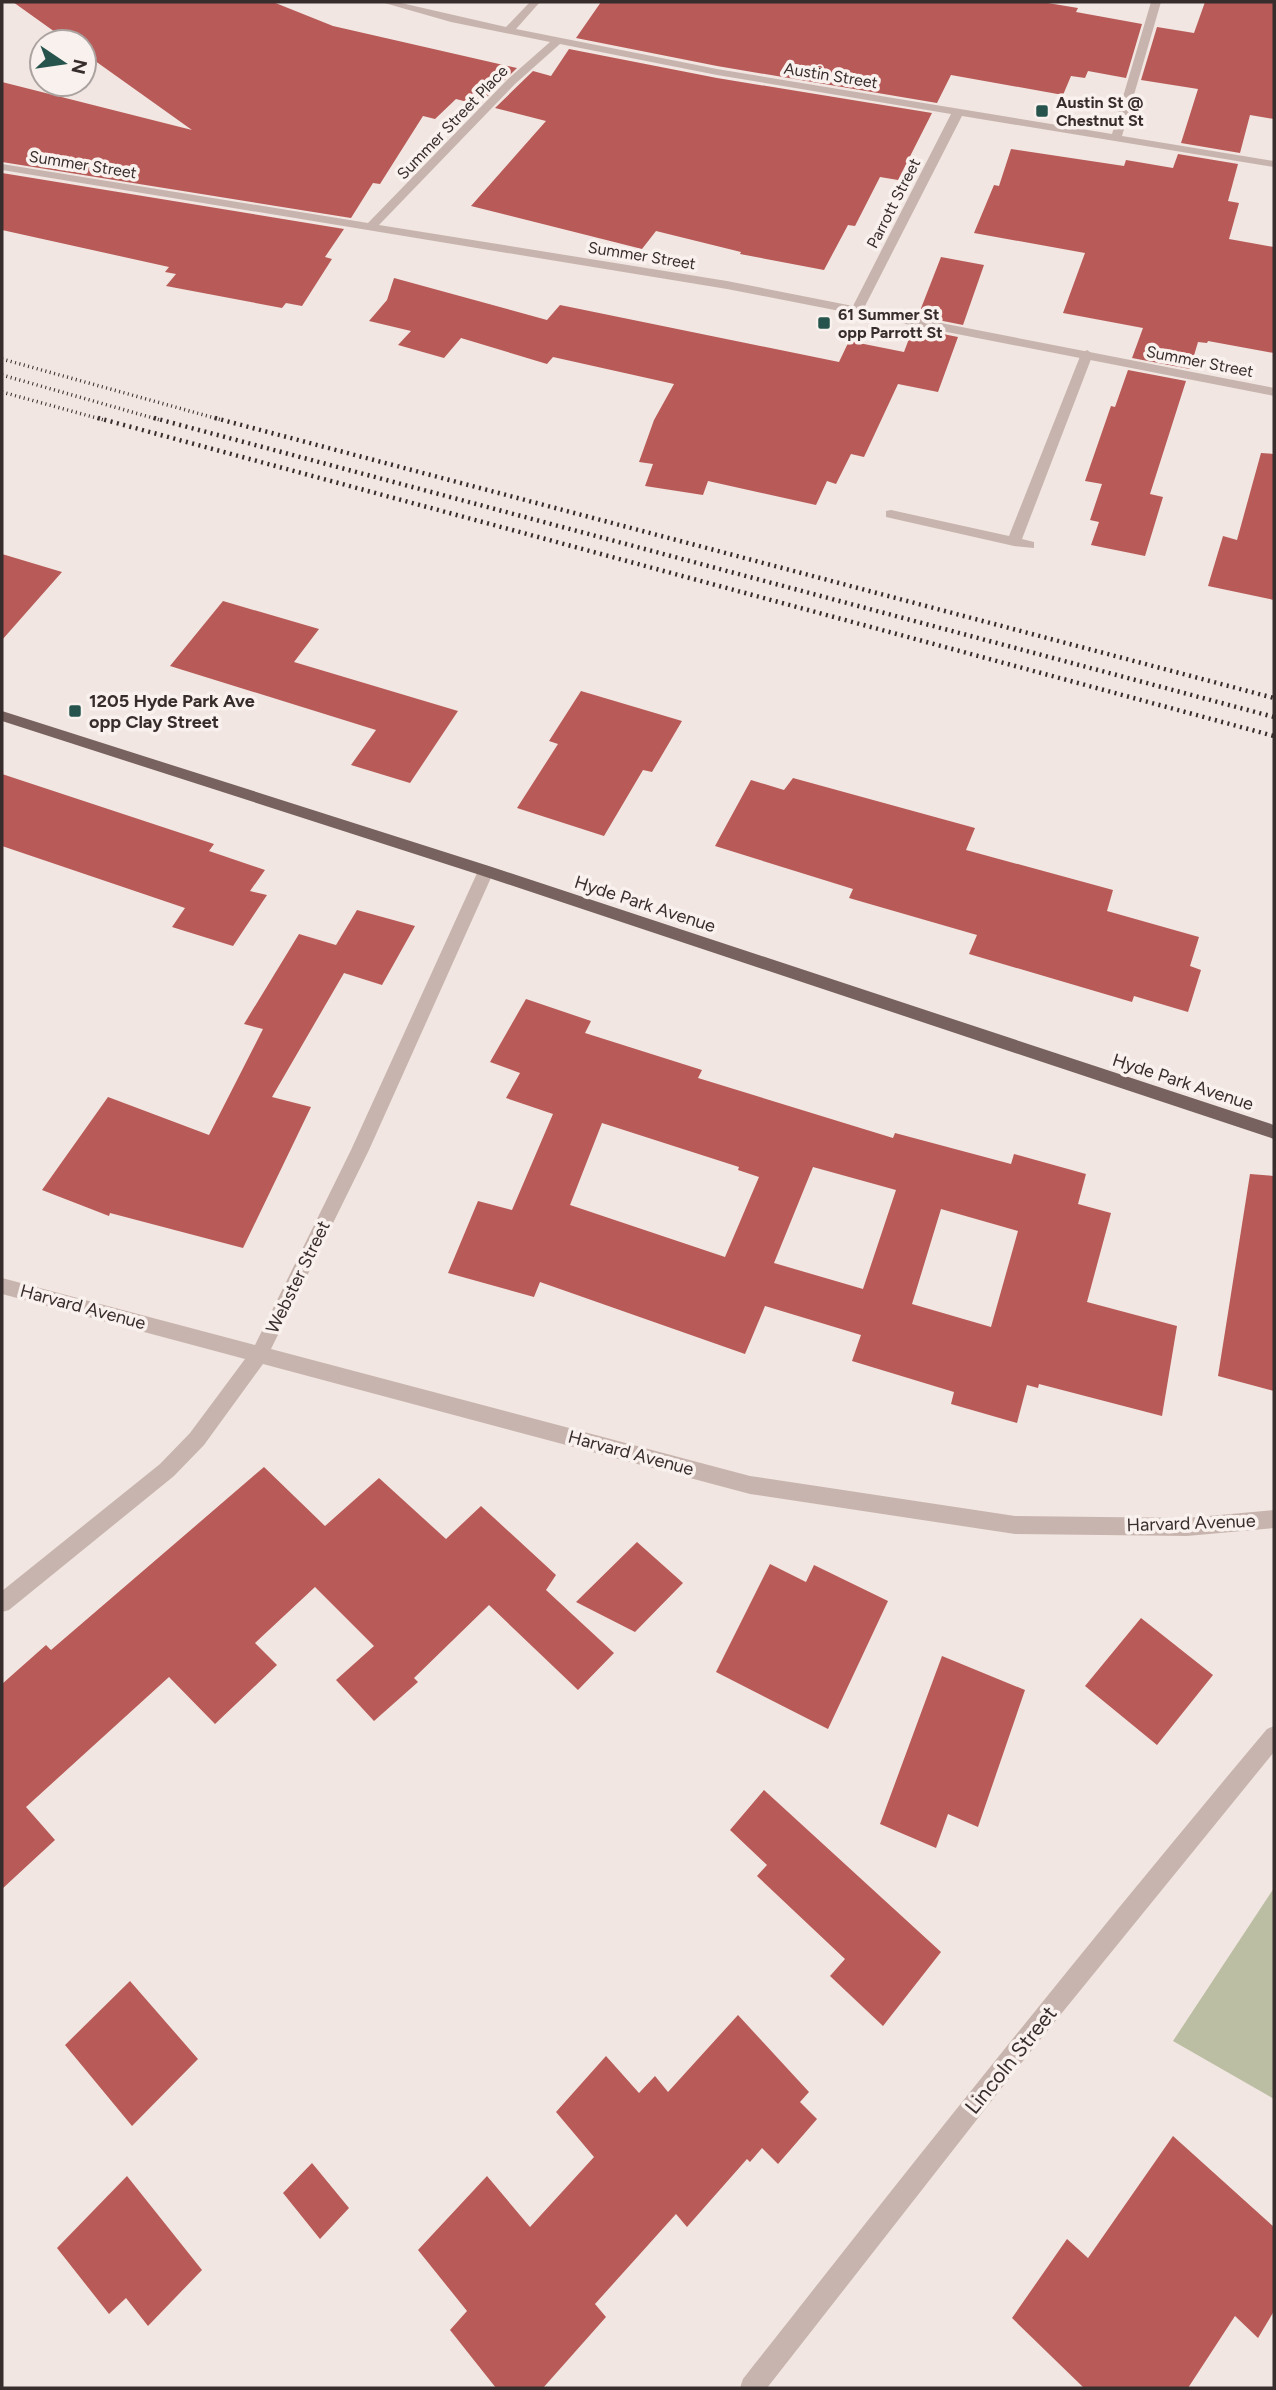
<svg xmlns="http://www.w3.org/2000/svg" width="1276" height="2390" viewBox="0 0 1276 2390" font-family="Figtree,sans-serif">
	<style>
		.green { fill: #bbbea3 }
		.building { fill: #b85b58; fill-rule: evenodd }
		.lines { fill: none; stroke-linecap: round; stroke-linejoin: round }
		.lane { fill: #c8b4ae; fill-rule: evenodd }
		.street { fill: #c8b4ae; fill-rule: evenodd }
		.primary { fill: #77625f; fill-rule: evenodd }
		.rail-far1 { stroke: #372d2c; stroke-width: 3.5; stroke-dasharray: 1 3.5; stroke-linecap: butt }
		.rail { stroke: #372d2c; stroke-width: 4.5; stroke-dasharray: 2 4.5; stroke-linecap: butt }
		.poi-dot { fill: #26544d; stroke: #f9f1ed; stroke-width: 2.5 }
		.labels { text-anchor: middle; stroke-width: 7; stroke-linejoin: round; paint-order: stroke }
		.far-street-label { font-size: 16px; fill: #372d2c; stroke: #f9f1ed }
		.far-poi-label { font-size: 16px; font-weight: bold; fill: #372d2c; stroke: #f9f1ed; text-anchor: start }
		.poi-label { font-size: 18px; font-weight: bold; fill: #372d2c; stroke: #f9f1ed; text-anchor: start }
		.street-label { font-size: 18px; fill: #372d2c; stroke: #f9f1ed }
		.near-street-label { font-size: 21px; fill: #372d2c; stroke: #f9f1ed }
	</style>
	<rect width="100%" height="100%" fill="#f1e6e1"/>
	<path class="green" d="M1274 1888V2099L1173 2041Z"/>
	<path class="building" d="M13 2H273L333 26 517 68 479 105 456 99 435 119 423 116 380 184 373 183 351 218 2 162V82L192 130 84 53V42H69Z
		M601 2H1042L1078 8 1076 12 1142 24 1126 78 1088 71 1085 78 1071 76 1063 95 951 75 937 103 717 66 576 38Z
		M1205 2H1274V119L1250 115 1240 153 1181 143 1198 89 1141 80 1157 27 1194 33Z
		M569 49 717 78 932 113 898 180 880 177 855 226 848 225 824 270 740 254 741 252 656 231 642 249 471 206 546 121 495 108 533 71 551 76Z
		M1011 149 1124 166 1126 160 1173 168 1178 154 1238 164 1228 201 1239 203 1229 239 1274 247V353L1208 341 1207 343 1198 342 1190 369 1132 358 1143 328 1063 313 1085 253 974 233 994 185 999 186Z
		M2 173 344 229 325 257 332 259 302 306 286 303 282 308 166 286 176 274 165 272 169 267 2 230Z
		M941 257 984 265 963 325 918 316Z
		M394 278 547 320 560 305 839 362 849 341 904 352 913 328 958 337 938 392 898 384 864 457 851 454 836 484 827 481 816 505 708 481 703 495 645 486 653 464 639 462 654 420 674 384 553 357 547 364 461 338 444 358 398 345 411 331 369 321 387 300Z
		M1128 370 1186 381 1150 494 1163 497 1145 556 1091 545 1099 522 1090 520 1102 484 1085 481 1111 406 1115 407Z
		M1261 453 1274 454V600L1208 586 1223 536 1237 540Z
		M2 554 62 572 2 640Z
		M223 601 319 629 294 662 458 711 410 783 351 765 376 730 170 666Z
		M581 691 682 721 652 772 643 770 604 836 517 808 558 744 549 741Z
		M2 774 214 844 209 851 265 870 250 891 267 895 233 946 172 927 185 908 2 846Z
		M793 778 975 828 966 850 1113 890 1107 911 1199 937 1190 966 1201 970 1188 1012 1134 996 1132 1002 969 954 977 935 849 898 853 889 715 846 751 780 784 790Z
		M357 910 415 926 382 985 344 973 272 1097 311 1107 243 1248 110 1213 109 1216 42 1190 108 1097 209 1135 263 1029 244 1024 299 934 336 945Z
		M526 999 591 1021 585 1033 702 1070 698 1078 893 1138 895 1133 1011 1164 1014 1154 1086 1174 1078 1204 1111 1213 1087 1302 1177 1326 1162 1416 1039 1384 1038 1388 1027 1385 1017 1423 951 1404 954 1392 852 1361 861 1335 765 1306 745 1354 540 1282 534 1297 448 1273 478 1201 512 1210 553 1114 506 1098 520 1073 490 1062ZM602 1123 739 1167 738 1170 759 1177 725 1257 570 1205ZM813 1167 896 1190 863 1289 774 1263ZM941 1209 1018 1231 991 1327 912 1304Z
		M1250 1174 1274 1176V1391L1218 1376Z
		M264 1467 325 1526 379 1478 446 1539 481 1506 556 1575 546 1590 614 1653 578 1690 489 1605 414 1678 418 1682 374 1721 336 1680 374 1646 315 1587 255 1643 277 1665 215 1724 169 1677 26 1807 55 1840 2 1889V1684L46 1645 51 1650Z
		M637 1542 683 1583 635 1632 576 1602Z
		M770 1564 806 1582 814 1565 888 1601 828 1729 716 1672Z
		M1141 1618 1213 1675 1157 1745 1085 1686Z
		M942 1656 1025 1690 978 1827 948 1814 936 1848 880 1824Z
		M764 1790 941 1952 883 2026 830 1976 845 1959 757 1876 767 1865 730 1830Z
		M130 1981 198 2059 132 2126 65 2045Z
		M738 2015 809 2092 800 2102 817 2119 778 2164 762 2148 750 2162 747 2159 687 2227 676 2214 595 2304 606 2317 543 2388H496L450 2330 467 2311 418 2250 487 2176 530 2227 594 2157 556 2112 606 2056 639 2093 655 2076 668 2092Z
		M1173 2136 1274 2227V2311L1258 2338 1235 2316 1188 2388H1084L1012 2318 1067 2239 1088 2258Z
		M312 2163 349 2208 320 2239 283 2193Z
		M127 2176 202 2270 148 2326 126 2298 109 2314 57 2248Z"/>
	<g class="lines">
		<path class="lane" d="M1087 350 1093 354 1022 539 1034 542V548L1014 546 886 517V511L891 510 1009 536 1081 354Z"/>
		<path class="street" d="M381 2H397L506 27 530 2H540L516 29 717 69 1112 134 1151 2H1161L1122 136 1274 161V167L962 116 864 308 1274 388V396L727 289 2 170V164L368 223 507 80 550 42 451 22ZM560 44 717 75 951 114 853 306 727 281 379 225 515 84Z
			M486 865 494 871 369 1150 271 1349 750 1476 1015 1516 1187 1518 1274 1510V1528L1187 1536 1015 1534 750 1494 263 1364 204 1445 174 1476 9 1610 2 1612V1591L160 1464 190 1433 245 1359 2 1294V1278L255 1345 351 1150 478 871Z
			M1274 1726V1752L1018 2067 767 2388H740L743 2379C915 2160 1088 1942 1267 1729Z"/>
		<path class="primary" d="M2 711 492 867 1274 1125V1139L480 875 2 721Z"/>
		<path class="rail-far1" d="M2 359 222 420
			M2 375 160 420
			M2 392 104 420"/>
		<path class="rail" d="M98 418 1274 736
			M154 418 1274 717
			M215 418 1274 698"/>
	</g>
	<g class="poi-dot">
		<rect x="1035" y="104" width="14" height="14" rx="3.5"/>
		<rect x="817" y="316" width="14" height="14" rx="3.5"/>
		<rect x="68" y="704" width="14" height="14" rx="3.5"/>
	</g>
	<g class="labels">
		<g class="far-street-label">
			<text transform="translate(831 75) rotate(9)" y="6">Austin Street</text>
			<text transform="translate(452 122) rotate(-46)" y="6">Summer Street Place</text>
			<text transform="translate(83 164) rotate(9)" y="6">Summer Street</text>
			<text transform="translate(893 203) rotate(-63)" y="6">Parrott Street</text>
			<text transform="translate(642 255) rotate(9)" y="6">Summer Street</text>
			<text transform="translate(1200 361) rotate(11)" y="6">Summer Street</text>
		</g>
		<g class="far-poi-label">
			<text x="1056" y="108">Austin St @<tspan x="1056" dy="18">Chestnut St</tspan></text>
			<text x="838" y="320">61 Summer St<tspan x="838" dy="18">opp Parrott St</tspan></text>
		</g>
		<g class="poi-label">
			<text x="89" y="707">1205 Hyde Park Ave<tspan x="89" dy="21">opp Clay Street</tspan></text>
		</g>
		<g class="street-label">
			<text transform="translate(645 904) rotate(18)" y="6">Hyde Park Avenue</text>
			<text transform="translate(1183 1082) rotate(18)" y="6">Hyde Park Avenue</text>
			<text transform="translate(298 1277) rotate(-64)" y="6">Webster Street</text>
			<text transform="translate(83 1307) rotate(15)" y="6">Harvard Avenue</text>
			<text transform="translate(631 1453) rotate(15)" y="6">Harvard Avenue</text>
			<text transform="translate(1191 1523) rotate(-2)" y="6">Harvard Avenue</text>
		</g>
		<g class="near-street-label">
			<text transform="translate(1011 2060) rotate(-51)" y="7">Lincoln Street</text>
		</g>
	</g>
	<rect width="1276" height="2390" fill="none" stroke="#372d2c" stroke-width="7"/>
	<g transform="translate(63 63) rotate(103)"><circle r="33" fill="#f9f1ed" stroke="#aba3a0" stroke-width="2"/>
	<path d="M0-5L12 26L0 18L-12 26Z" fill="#26544d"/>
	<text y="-10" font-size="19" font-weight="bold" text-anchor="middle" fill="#372d2c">N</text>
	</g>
</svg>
